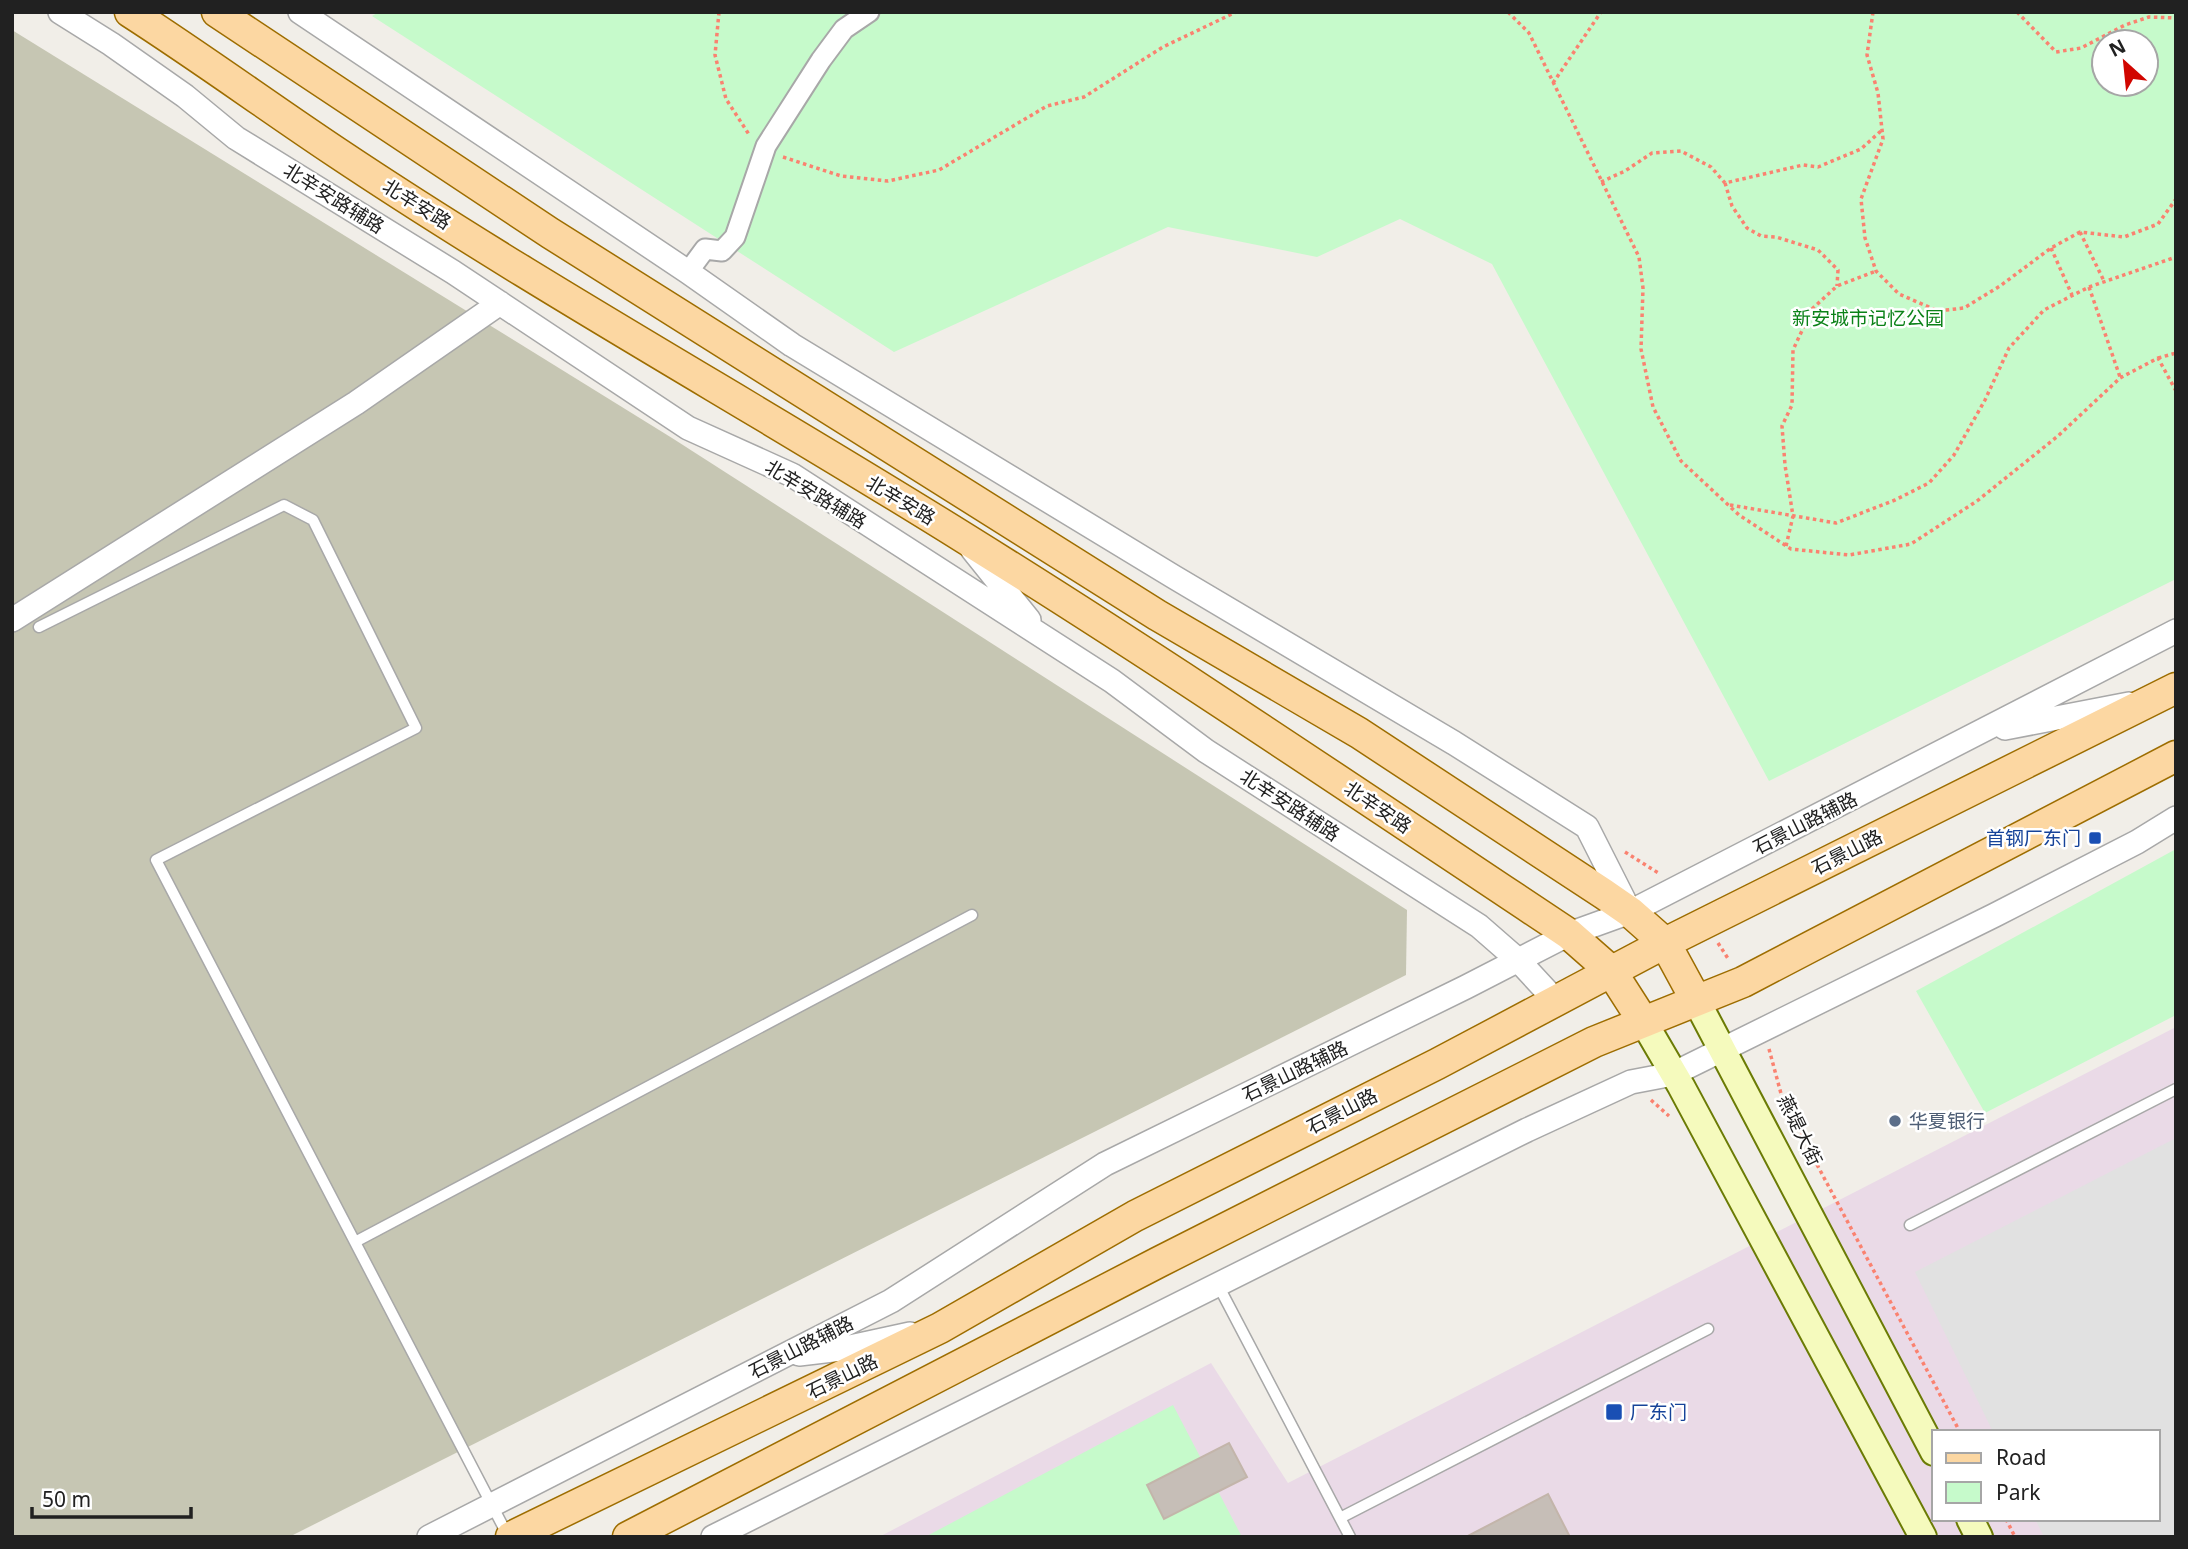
<svg xmlns="http://www.w3.org/2000/svg" width="2188" height="1549" viewBox="0 0 2188 1549" font-family="'Noto Sans','Noto Sans SC',sans-serif">
	<style>
		.industrial { fill: #eadae7; fill-rule: evenodd }
		.construction { fill: #c6c6b3 }
		.park { fill: #c6facb; fill-rule: evenodd }
		.parking { fill: #e1e1e1 }
		.building { fill: #c6beb7; stroke: #c3b5aa; stroke-width: 2 }
		.lines { fill: none; stroke-linecap: round; stroke-linejoin: round }
		.service-casing { stroke: #a8a8a8; stroke-width: 13 }
		.minor-casing { stroke: #a8a8a8; stroke-width: 23 }
		.tertiary-casing { stroke: #a8a8a8; stroke-width: 26 }
		.secondary-casing { stroke: #6b7b05; stroke-width: 30 }
		.primary-casing { stroke: #9d6d00; stroke-width: 33 }
		.path { stroke: #fa8270; stroke-width: 3.5; stroke-dasharray: 3.5 3.5; stroke-linecap: butt }
		.service { stroke: #fff; stroke-width: 10 }
		.minor { stroke: #fff; stroke-width: 19 }
		.tertiary { stroke: #fff; stroke-width: 23 }
		.secondary { stroke: #f5fabd; stroke-width: 26 }
		.primary { stroke: #fcd7a2; stroke-width: 30 }
		.transit-dot { fill: #1a4fb4; stroke: #fff; stroke-width: 2.5 }
		.service-dot { fill: #5c6f8a; stroke: #fff; stroke-width: 2.5 }
		.labels { text-anchor: middle; stroke-width: 5; stroke-linejoin: round; paint-order: stroke }
		.street-label { font-size: 19px; fill: #212121; stroke: #fff }
		.park-label { font-size: 19px; fill: #0c8219; stroke: #fff }
		.transit-label { font-size: 19px; fill: #164399; stroke: #fff; text-anchor: end }
		.service-label { font-size: 19px; fill: #4e5e75; stroke: #fff; text-anchor: start }
	</style>
	<rect width="100%" height="100%" fill="#f1eee8"/>
	<path class="industrial" d="M2176 1027V1537H879L1211 1363 1288 1483ZM1934 1432H2158V1519H1934Z"/>
	<path class="construction" d="M12 30 672 438 1407 910 1406 975 289 1537H12Z"/>
	<path class="park" d="M379 12H2176V579L1769 781 1492 264 1400 219 1317 257 1168 227 894 352 372 16ZM2104 42H2146V84H2104Z
		M2176 849V1015L1985 1113 1916 991Z
		M1173 1405 1242 1537H925Z"/>
	<path class="parking" d="M2176 1138V1537H2044L2035 1519H2158V1432H1993L1915 1272Z"/>
	<path class="building" d="M1229 1443 1247 1477 1164 1519 1147 1485Z
		M1548 1494 1570 1537H1466Z"/>
	<g class="lines">
		<defs>
			<path id="service" d="M39 627 284 505 313 520 416 728 156 860 508 1536
				M1910 1225 2176 1089
				M355 1242 972 915
				M1218 1285 1350 1537
				M1340 1518 1708 1329"/>
			<path id="minor" d="M688 272 705 249 722 251 735 237 766 146 821 60 844 29 869 12"/>
			<path id="tertiary" d="M60 12 111 44 185 96 236 138 453 272 688 428 792 475 1112 681 1206 751 1479 926 1518 960 1555 1000
				M300 12 688 272 792 345 1174 577 1454 743 1587 827 1630 912
				M972 549 1029 620
				M12 620 356 403 500 303
				M2005 728 2129 704
				M799 1354 841 1349 910 1334
				M429 1537 891 1301 1105 1164 1466 987 1569 934 1630 912 2176 631
				M713 1537 1527 1130 1631 1082 1673 1074 1995 915 2137 842 2176 818"/>
			<path id="secondary" d="M1696 1000 1934 1452
				M1643 1021 1681 1086 1923 1537
				M1970 1519 1979 1537"/>
			<path id="primary" d="M130 12C200 57 267 106 336 152 541 289 757 408 966 539 1170 666 1369 801 1569 934L1611 971 1643 1021
				M217 12 550 233 1157 615 1359 733 1604 894 1630 912 1665 943 1696 1000
				M511 1537 940 1328 1135 1216 1437 1064 1665 943 2176 688
				M628 1537 1159 1262 1594 1042 1743 982 2176 756"/>
		</defs>
		<use href="#service" class="service-casing"/>
		<use href="#minor" class="minor-casing"/>
		<use href="#tertiary" class="tertiary-casing"/>
		<use href="#secondary" class="secondary-casing"/>
		<use href="#primary" class="primary-casing"/>
		<path class="path" d="M719 12 715 55 726 99 750 136
			M1508 12 1529 33 1639 257 1643 288 1641 349 1653 407 1681 461 1739 515 1791 549 1849 555 1911 544 1977 501 2058 436 2120 378 2158 358 2176 391
			M1873 12 1867 55 1878 93 1883 139 1861 199 1865 238 1876 271 1899 294 1938 311 1964 308 2000 286 2051 248 2080 232 2124 237 2158 224 2176 199
			M2017 12 2056 52 2081 48 2125 25 2149 17 2176 18
			M1553 83 1601 12
			M783 157 841 176 888 181 939 170 1047 106 1084 97 1163 47 1236 12
			M1601 182 1625 171 1652 153 1681 151 1711 167 1725 183 1803 165 1818 167 1861 149 1882 130
			M1725 183 1732 206 1747 228 1761 236 1776 237 1818 250 1838 270 1837 286
			M2080 232 2104 281
			M2051 248 2072 295
			M2089 287 2120 377
			M2158 358 2176 353
			M1730 505 1836 523 1895 500 1929 483 1954 455 1985 400 2009 348 2044 310 2089 287 2176 257
			M1786 546 1793 516 1785 465 1782 426 1792 405 1793 350 1812 309 1837 286 1876 271
			M1625 852 1660 874
			M1718 943 1729 960
			M1769 1049 1783 1101 1960 1432
			M1651 1100 1669 1116
			M2006 1519 2015 1537"/>
		<use href="#service" class="service"/>
		<use href="#minor" class="minor"/>
		<use href="#tertiary" class="tertiary"/>
		<use href="#secondary" class="secondary"/>
		<use href="#primary" class="primary"/>
	</g>
	<g class="transit-dot">
		<rect x="2088" y="831" width="14" height="14" rx="3.5"/>
		<rect x="1605" y="1403" width="18" height="18" rx="3.5"/>
	</g>
	<circle class="service-dot" cx="1895" cy="1121" r="7"/>
	<g class="labels">
		<g class="street-label">
			<text transform="translate(334 198) rotate(32)" y="7">北辛安路辅路</text>
			<text transform="translate(417 204) rotate(32)" y="7">北辛安路</text>
			<text transform="translate(816 494) rotate(31)" y="7">北辛安路辅路</text>
			<text transform="translate(901 500) rotate(31)" y="7">北辛安路</text>
			<text transform="translate(1290 805) rotate(33)" y="7">北辛安路辅路</text>
			<text transform="translate(1378 807) rotate(34)" y="7">北辛安路</text>
			<text transform="translate(1805 823) rotate(-27)" y="7">石景山路辅路</text>
			<text transform="translate(1847 852) rotate(-27)" y="7">石景山路</text>
			<text transform="translate(1295 1071) rotate(-26)" y="7">石景山路辅路</text>
			<text transform="translate(1342 1111) rotate(-27)" y="7">石景山路</text>
			<text transform="translate(1800 1130) rotate(64)" y="7">燕堤大街</text>
			<text transform="translate(801 1347) rotate(-27)" y="7">石景山路辅路</text>
			<text transform="translate(842 1376) rotate(-26)" y="7">石景山路</text>
		</g>
		<g class="park-label">
			<text x="1868" y="325">新安城市记忆公园</text>
		</g>
		<g class="transit-label">
			<text x="2081" y="845">首钢厂东门</text>
			<text x="1630" y="1419" text-anchor="start">厂东门</text>
		</g>
		<g class="service-label">
			<text x="1909" y="1128">华夏银行</text>
		</g>
	</g>
	<rect width="2188" height="1549" fill="none" stroke="#212121" stroke-width="28"/>
	<rect x="1932" y="1430" width="228" height="91" fill="#ffffff" stroke="#a6a6a6" stroke-width="2"/>
	<rect x="1946" y="1453" width="35" height="10" fill="#fcd7a2" stroke="#a6a6a6" stroke-width="2"/>
	<text x="1996" y="1465" font-size="21" fill="#212121">Road</text>
	<rect x="1946" y="1482" width="35" height="21" fill="#c6facb" stroke="#a6a6a6" stroke-width="2"/>
	<text x="1996" y="1500" font-size="21" fill="#212121">Park</text>
	<g transform="translate(2125 63) rotate(333)"><circle r="33" fill="#ffffff" stroke="#a6a6a6" stroke-width="2"/>
	<path d="M0-5L12 26L0 18L-12 26Z" fill="#d10600"/>
	<text y="-10" font-size="19" font-weight="bold" text-anchor="middle" fill="#212121">N</text>
	</g>
	<path d="M32 1507v10h159v-10" fill="none" stroke="#212121" stroke-width="3.5"/>
	<text x="42" y="1507" font-size="21" fill="#212121" stroke="#ffffff" stroke-width="5" paint-order="stroke">50 m</text>
</svg>
